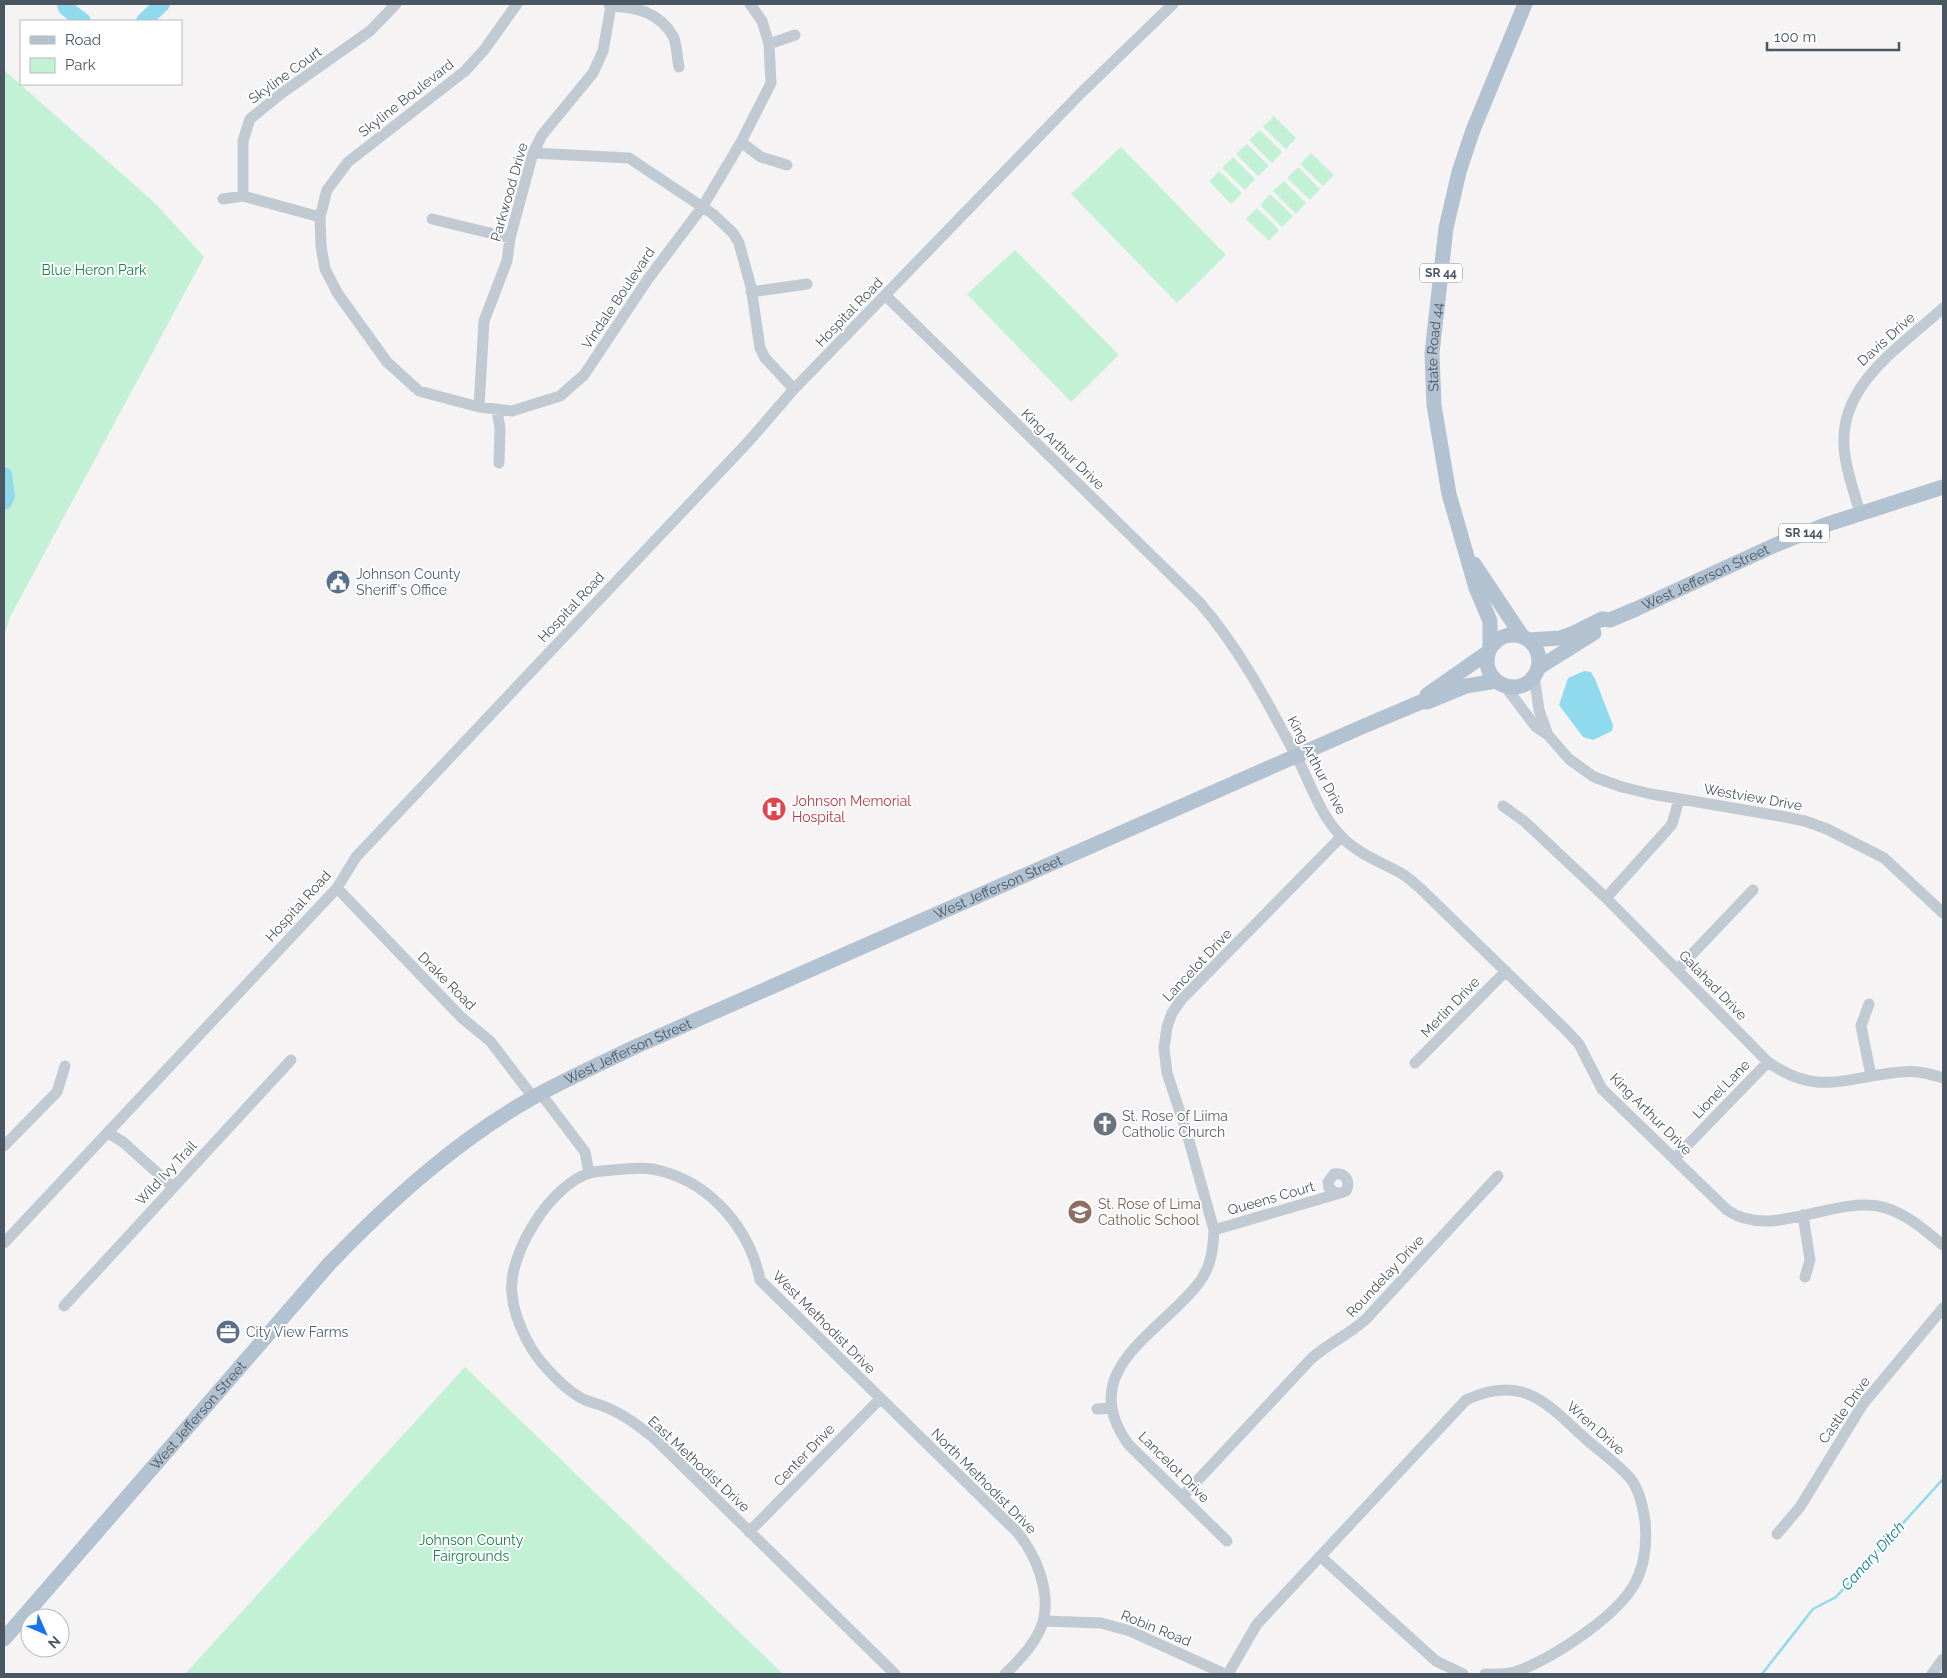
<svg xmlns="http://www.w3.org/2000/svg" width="1947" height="1678" viewBox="0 0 1947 1678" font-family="Raleway,sans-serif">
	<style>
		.green { fill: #c3f1d5 }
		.water { fill: #90daee }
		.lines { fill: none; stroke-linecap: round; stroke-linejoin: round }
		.stream { stroke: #90daee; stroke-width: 2.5 }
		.river { stroke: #90daee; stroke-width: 16 }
		.minor { stroke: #c1cad2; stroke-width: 11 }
		.major { stroke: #b3c2d1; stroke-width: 15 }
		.labels { text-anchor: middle; stroke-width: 4; stroke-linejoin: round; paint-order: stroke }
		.shield { fill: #fff; stroke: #808990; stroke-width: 1 }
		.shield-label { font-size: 12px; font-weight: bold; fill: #4a5661 }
		.street-label { font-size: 14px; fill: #4a5661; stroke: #fff }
		.park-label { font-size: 14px; fill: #17864f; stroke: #fff }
		.service-label { font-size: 14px; fill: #4e5e75; stroke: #fff; text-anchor: start }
		.health-label { font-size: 14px; fill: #be3a42; stroke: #fff; text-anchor: start }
		.worship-label { font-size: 14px; fill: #5b616d; stroke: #fff; text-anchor: start }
		.education-label { font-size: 14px; fill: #785e54; stroke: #fff; text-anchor: start }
		.water-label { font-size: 15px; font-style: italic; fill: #0c7c9b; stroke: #fff }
	</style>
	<rect width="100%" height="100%" fill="#f5f3f3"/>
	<path class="green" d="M4 70 156 204 204 257 10 617 4 636Z
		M1274 116 1296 138 1286 149 1263 127Z
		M1260 130 1282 152 1272 163 1249 140Z
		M1247 144 1269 166 1258 176 1236 154Z
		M1121 147 1226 255 1177 303 1071 194Z
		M1311 153 1334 175 1323 186 1300 164Z
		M1233 157 1255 179 1245 190 1222 168Z
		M1298 167 1320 189 1310 200 1287 178Z
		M1219 171 1242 193 1231 204 1209 181Z
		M1284 181 1306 203 1296 214 1273 191Z
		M1270 194 1293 216 1282 227 1260 205Z
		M1257 208 1279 230 1269 241 1246 219Z
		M1015 250 1119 355 1071 402 967 294Z
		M465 1367 783 1674H185Z"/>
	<path class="water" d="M1584 671 1591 672 1595 679 1613 725 1612 731 1593 740 1583 737 1559 705 1568 678Z"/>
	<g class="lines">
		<path class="stream" d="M1762 1674 1813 1609 1836 1597 1943 1479"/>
		<path class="river" d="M65 4 66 8 83 21
			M144 21 162 4
			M4 475 7 496 4 502"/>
		<path class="minor" d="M517 4 484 50 465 71 348 162 327 190 320 217 321 246 325 269 338 294 387 362 419 391 479 407 512 411 560 396 584 375 648 279 703 206 741 142 771 83 769 44 762 21 750 4
			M611 6C636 7 659 12 673 36 677 44 677 58 679 67
			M769 44 795 35
			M741 142 761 157 787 165
			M533 153 629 158 713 214 733 233 739 243 751 287 760 348 765 358 794 389
			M243 196V141L250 119 282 93 370 31 396 4
			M223 199 243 196 320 217
			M432 219 510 238
			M751 292 807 284
			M885 295 1200 603C1239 648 1267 701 1295 754 1310 781 1318 811 1339 834 1355 852 1376 860 1397 871 1406 875 1414 883 1421 889L1566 1030 1579 1044 1602 1089 1727 1210C1770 1240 1830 1198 1878 1206 1904 1211 1923 1229 1943 1245
			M479 407 484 321 507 261 510 238 533 153 542 135 593 73 603 51 611 6 609 4
			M497 409 500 429 499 463
			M1860 513C1854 491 1845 468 1844 446 1840 383 1902 346 1943 308
			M1534 675 1539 710 1548 735
			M1504 685 1536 727 1548 735 1569 759 1594 777 1622 787 1651 794 1780 816 1805 821 1827 829 1884 858 1943 913
			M1503 806 1524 821 1606 898 1768 1062C1818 1098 1848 1076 1901 1072 1916 1070 1930 1074 1943 1078
			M337 888 462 1018 490 1041 533 1097
			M1606 898 1667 830 1672 824 1679 800
			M1677 970 1753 890
			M1869 1004 1861 1026 1871 1076
			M1415 1063 1506 971
			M541 1094 585 1152 589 1173
			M108 1133 123 1142 173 1187
			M4 1146 57 1092 65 1066
			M1674 1159 1768 1062
			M1803 1215 1810 1260 1805 1277
			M1214 1230 1337 1194 1329 1188 1328 1182 1334 1174C1345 1172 1351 1181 1346 1191L1337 1194
			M4 1243 337 888 356 857 749 441 794 389 1080 94 1173 4
			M64 1306 291 1060
			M1097 1409 1112 1408
			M1183 1496 1311 1359C1328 1343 1349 1335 1366 1319L1498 1176
			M749 1532 880 1399
			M1777 1534 1800 1507 1863 1404 1943 1308
			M1227 1541 1129 1445C1074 1371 1159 1334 1198 1284 1211 1268 1213 1250 1214 1230L1186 1130 1167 1073 1164 1048 1167 1027 1172 1013 1181 1000 1341 837
			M1320 1556 1436 1661 1463 1674
			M1043 1621 1101 1623 1130 1631 1225 1674
			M895 1674 654 1438C640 1427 626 1416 610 1409 602 1405 593 1403 585 1400 568 1392 554 1377 542 1363 527 1345 514 1317 512 1294 507 1255 551 1184 590 1173 597 1171 605 1171 612 1170 629 1169 645 1166 661 1171 712 1184 750 1230 760 1280L1017 1532C1036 1555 1051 1591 1043 1622 1037 1642 1020 1660 1005 1674
			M1228 1674 1257 1624 1466 1400C1525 1373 1548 1405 1588 1441 1602 1453 1618 1464 1630 1478 1639 1489 1643 1507 1645 1521 1650 1575 1630 1600 1588 1631 1566 1647 1541 1663 1515 1672 1506 1675 1494 1674 1485 1674
			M1932 1674 1943 1659"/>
		<g class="major">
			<path d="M1474 564 1522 636"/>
			<circle cx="1513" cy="661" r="26"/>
			<path id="s1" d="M1529 640 1560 638 1574 633 1602 619 1610 620 1636 609 1773 546 1825 525 1943 487"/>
			<path id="s2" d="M1490 647V621L1476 588 1449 494 1434 405 1432 353 1446 228 1459 172 1473 130 1525 4"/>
			<path d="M1538 668 1594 633"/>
			<path d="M1427 695 1487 653"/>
			<path id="s3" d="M4 1639 330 1263C390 1201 456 1141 532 1098 566 1079 602 1063 637 1046L1364 726 1421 702H1427L1466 686 1496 681"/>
		</g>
	</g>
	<defs>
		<symbol id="civic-disc" viewBox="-11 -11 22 22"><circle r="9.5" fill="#5c6f8a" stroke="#fff"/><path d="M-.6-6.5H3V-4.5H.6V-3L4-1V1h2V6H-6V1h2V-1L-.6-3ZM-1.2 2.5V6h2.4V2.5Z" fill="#fff"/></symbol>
		<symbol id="hospital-disc" viewBox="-11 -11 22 22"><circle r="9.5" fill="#e0444e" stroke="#fff"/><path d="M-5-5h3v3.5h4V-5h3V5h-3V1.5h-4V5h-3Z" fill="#fff"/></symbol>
		<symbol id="church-disc" viewBox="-11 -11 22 22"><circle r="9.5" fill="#6b7280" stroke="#fff"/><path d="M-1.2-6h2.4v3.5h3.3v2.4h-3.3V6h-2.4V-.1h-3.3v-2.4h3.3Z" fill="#fff"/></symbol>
		<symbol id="school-disc" viewBox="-11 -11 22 22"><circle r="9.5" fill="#8d6e63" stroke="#fff"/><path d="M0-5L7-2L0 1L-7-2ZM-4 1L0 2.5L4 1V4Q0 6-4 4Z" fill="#fff"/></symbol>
		<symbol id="office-disc" viewBox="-11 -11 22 22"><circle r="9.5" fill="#5c6f8a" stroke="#fff"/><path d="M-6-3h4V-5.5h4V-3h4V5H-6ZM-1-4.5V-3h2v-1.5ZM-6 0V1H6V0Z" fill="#fff"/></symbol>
	</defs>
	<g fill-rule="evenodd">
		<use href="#civic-disc" x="324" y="568" width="28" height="28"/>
		<use href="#hospital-disc" x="760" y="795" width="28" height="28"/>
		<use href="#church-disc" x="1091" y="1110" width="28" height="28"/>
		<use href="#school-disc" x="1066" y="1198" width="28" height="28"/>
		<use href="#office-disc" x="214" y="1318" width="28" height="28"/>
	</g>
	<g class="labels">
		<g class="shield">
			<rect x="1420" y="263.5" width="42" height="19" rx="4"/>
			<rect x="1779" y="523.5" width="50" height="19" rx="4"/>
		</g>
		<g class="shield-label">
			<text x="1441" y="277">SR 44</text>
			<text x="1804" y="537">SR 144</text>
		</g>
		<g class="street-label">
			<text transform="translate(285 75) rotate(-36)" y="5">Skyline Court</text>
			<text transform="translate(406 98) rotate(-38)" y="5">Skyline Boulevard</text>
			<text transform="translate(509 192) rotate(-74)" y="5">Parkwood Drive</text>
			<text transform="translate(618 298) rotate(-56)" y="5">Vindale Boulevard</text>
			<text transform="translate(849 312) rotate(-46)" y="5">Hospital Road</text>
			<text transform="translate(1886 339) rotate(-42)" y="5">Davis Drive</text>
			<text dy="5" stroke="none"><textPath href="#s2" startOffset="308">State Road 44</textPath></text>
			<text transform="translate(1063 449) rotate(44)" y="5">King Arthur Drive</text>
			<text dy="5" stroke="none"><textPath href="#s1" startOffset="190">West Jefferson Street</textPath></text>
			<text transform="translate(571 607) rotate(-47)" y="5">Hospital Road</text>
			<text transform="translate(1317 765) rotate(62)" y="5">King Arthur Drive</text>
			<text transform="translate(1753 797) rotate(10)" y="5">Westview Drive</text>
			<text dy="5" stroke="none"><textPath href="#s3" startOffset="1271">West Jefferson Street</textPath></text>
			<text transform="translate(298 906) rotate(-48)" y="5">Hospital Road</text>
			<text transform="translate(1197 965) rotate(-47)" y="5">Lancelot Drive</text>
			<text transform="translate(447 981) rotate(45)" y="5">Drake Road</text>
			<text transform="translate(1713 985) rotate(46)" y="5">Galahad Drive</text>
			<text transform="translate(1450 1007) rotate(-46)" y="5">Merlin Drive</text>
			<text dy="5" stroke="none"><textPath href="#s3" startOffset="866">West Jefferson Street</textPath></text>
			<text transform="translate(1721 1089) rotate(-46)" y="5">Lionel Lane</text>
			<text transform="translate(1651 1114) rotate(45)" y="5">King Arthur Drive</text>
			<text transform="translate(166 1173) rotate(-47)" y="5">Wild Ivy Trail</text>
			<text transform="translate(1271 1198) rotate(-16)" y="5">Queens Court</text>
			<text transform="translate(1385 1276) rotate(-47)" y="5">Roundelay Drive</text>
			<text transform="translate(824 1322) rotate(45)" y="5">West Methodist Drive</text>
			<text transform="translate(1844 1410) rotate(-55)" y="5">Castle Drive</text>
			<text dy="5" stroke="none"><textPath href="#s3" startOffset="296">West Jefferson Street</textPath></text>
			<text transform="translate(1596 1428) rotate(42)" y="5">Wren Drive</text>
			<text transform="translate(804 1455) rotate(-46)" y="5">Center Drive</text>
			<text transform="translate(699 1464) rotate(43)" y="5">East Methodist Drive</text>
			<text transform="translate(1174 1467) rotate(45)" y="5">Lancelot Drive</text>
			<text transform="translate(984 1481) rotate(45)" y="5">North Methodist Drive</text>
			<text transform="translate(1156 1628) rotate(22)" y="5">Robin Road</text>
		</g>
		<g class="park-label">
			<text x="94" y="275">Blue Heron Park</text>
			<text x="471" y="1545">Johnson County<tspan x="471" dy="16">Fairgrounds</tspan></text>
		</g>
		<g class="service-label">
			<text x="356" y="579">Johnson County<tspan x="356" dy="16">Sheriff's Office</tspan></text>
			<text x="246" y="1337">City View Farms</text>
		</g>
		<g class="health-label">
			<text x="792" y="806">Johnson Memorial<tspan x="792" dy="16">Hospital</tspan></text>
		</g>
		<g class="worship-label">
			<text x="1122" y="1121">St. Rose of Liima<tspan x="1122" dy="16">Catholic Church</tspan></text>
		</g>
		<g class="education-label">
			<text x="1098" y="1209">St. Rose of Lima<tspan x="1098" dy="16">Catholic School</tspan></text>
		</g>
		<g class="water-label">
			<text transform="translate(1873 1556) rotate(-48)" y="5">Canary Ditch</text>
		</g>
	</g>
	<rect width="1947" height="1678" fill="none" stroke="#4a5661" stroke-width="10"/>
	<rect x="20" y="20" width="162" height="65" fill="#ffffff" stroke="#b7bbc0"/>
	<rect x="30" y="36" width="25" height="8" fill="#b3c2d1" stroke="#b7bbc0"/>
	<text x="65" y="45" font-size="15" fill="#4a5661">Road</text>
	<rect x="30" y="58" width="25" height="15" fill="#c3f1d5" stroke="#b7bbc0"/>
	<text x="65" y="70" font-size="15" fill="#4a5661">Park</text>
	<g transform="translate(45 1633) rotate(135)"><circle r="24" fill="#ffffff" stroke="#b7bbc0"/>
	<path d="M0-4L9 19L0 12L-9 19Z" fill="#1a73e8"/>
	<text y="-8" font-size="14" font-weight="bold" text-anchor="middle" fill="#4a5661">N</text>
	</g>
	<path d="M1767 42v8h132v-8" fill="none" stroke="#4a5661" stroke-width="2.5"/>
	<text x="1774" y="42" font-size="15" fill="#4a5661" stroke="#ffffff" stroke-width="4" paint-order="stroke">100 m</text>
</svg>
